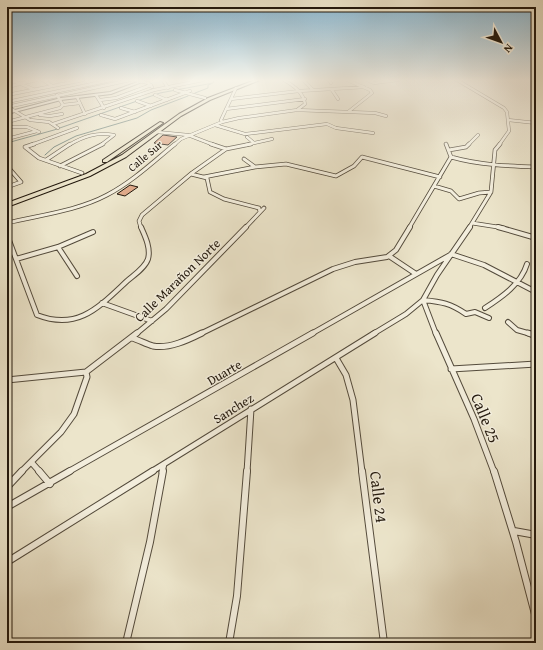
<svg xmlns="http://www.w3.org/2000/svg" width="543" height="650" viewBox="0 0 543 650" font-family="'Gentium Book Plus',serif">
	<style>
		.lines { fill: none; stroke-linecap: round; stroke-linejoin: round }
		.stream { stroke: #697c73; stroke-width: 1 }
		.building { fill: #dfaa8a; stroke: #22180d }
		.minor-far4-casing { stroke: #544b3c; stroke-width: 3.5 }
		.minor-far3-casing { stroke: #544b3c; stroke-width: 4.5 }
		.minor-far2-casing { stroke: #544b3c; stroke-width: 6 }
		.minor-far1-casing { stroke: #544b3c; stroke-width: 7 }
		.minor-casing { stroke: #544b3c; stroke-width: 8 }
		.tertiary-casing { stroke: #544b3c; stroke-width: 2 }
		.primary-casing { stroke: #22180d; stroke-width: 2 }
		.minor-far4 { stroke: #f3eedd; stroke-width: 2.5 }
		.minor-far3 { stroke: #f3eedd; stroke-width: 3 }
		.minor-far2 { stroke: #f3eedd; stroke-width: 4 }
		.minor-far1 { stroke: #f3eedd; stroke-width: 5 }
		.minor { stroke: #f3eedd; stroke-width: 6 }
		.tertiary { fill: #f3eedd; fill-rule: evenodd }
		.primary { fill: #ece5cb; fill-rule: evenodd }
		.labels { text-anchor: middle; stroke-width: 3; stroke-linejoin: round; paint-order: stroke }
		.far-street-label { font-size: 11px; fill: #22180d; stroke: #f3eedd }
		.street-label { font-size: 13px; fill: #22180d; stroke: #f3eedd }
		.near-street-label { font-size: 16px; fill: #22180d; stroke: #f3eedd }
	</style>
	<rect width="100%" height="100%" fill="#ece5cb"/>
	<filter id="stains"><feTurbulence type="fractalNoise" baseFrequency=".005" numOctaves="4"/><feColorMatrix values="0 0 0 0 .2 0 0 0 0 .09 0 0 0 0 .02 0 0 0 .5 -.17"/></filter>
	<radialGradient id="worn" r=".72"><stop offset=".6" stop-color="#630" stop-opacity="0"/><stop offset="1" stop-color="#630" stop-opacity=".3"/></radialGradient>
	<g class="lines">
		<path class="stream" d="M195 93 208 88V85L211 84
			M7 143 54 130 160 93 213 83 214 80
			M45 155 54 147 76 136 137 118 151 110 188 96"/>
	</g>
	<path class="building" d="M163 135 177 137 168 145 154 143Z
		M130 185 138 187 125 196 117 194Z"/>
	<g class="lines">
		<defs>
			<path id="minor-far4" d="M11 80 33 89
				M43 80 52 86
				M135 80 148 83 152 87
				M163 80 168 88
				M284 80C294 86 303 92 305 104L297 110
				M303 80 313 90
				M329 80 331 83
				M347 80 370 90 372 93 348 112
				M367 80 374 83 398 80
				M457 80 504 108 507 112 509 131 499 145
				M7 87 36 80
				M175 90 205 98
				M332 90 338 99
				M7 95 83 80
				M96 95 104 108
				M155 95 167 100
				M77 97 85 114
				M231 99 299 91 364 87
				M100 100 116 98 151 85
				M137 101 151 106
				M7 102 111 80
				M63 105 80 103
				M7 107 130 80
				M8 107 30 120 49 122 58 128
				M121 108 135 112
				M226 109 305 99
				M40 115 50 116 62 114
				M101 115 115 119 190 91
				M508 120 536 123
				M7 122 60 108 63 105 57 95
				M222 122 221 120 236 88
				M7 124 12 127H27L39 132
				M53 124 154 90 203 80
				M215 125 245 134 327 124 336 128 373 133
				M157 132 188 135 214 145
				M7 139 37 131
				M254 143 272 139
				M31 145 77 128
				M69 145C84 136 97 132 114 135L101 145
				M174 145 181 139 222 122 239 118 297 110 375 113 386 116
				M246 145 254 143 247 137
				M468 145 478 135"/>
			<path id="minor-far3" d="M34 144 25 147 39 158 82 173
				M211 144 226 149 251 144
				M446 144 451 157C479 165 507 166 536 167
				M449 150 466 147 469 144
				M46 160 70 144
				M7 166 21 182 7 187
				M60 166 103 144
				M255 167 286 164 336 176 354 166 362 157 440 177
				M191 174 207 178 210 192 224 199 259 208 260 212
				M204 177 255 167 244 159
				M434 186 451 191 459 199 479 193 491 192
				M7 223C40 215 77 211 107 195 132 182 153 162 175 144
				M472 223 504 228
				M141 228 139 221 142 215 192 173 226 149
				M245 228 264 208
				M409 228 451 157
				M469 228 491 192 495 150 500 144"/>
			<path id="minor-far2" d="M498 227 536 238
				M7 235 37 315C78 331 99 307 127 281 134 275 145 268 148 259 151 248 145 236 141 227
				M58 247 77 276
				M451 254 484 265 536 292
				M389 256 416 274
				M16 259 58 247 93 232
				M102 303 152 321
				M485 308C502 297 521 284 527 264
				M508 322 517 330 531 334
				M136 334 166 309 246 227
				M200 334 333 269 355 262 387 257 396 250 410 227
				M311 334 450 255
				M373 334 406 314 423 300 437 275 470 227
				M436 334 423 300C442 302 450 303 466 314L475 312 489 318"/>
			<path id="minor-far1" d="M436 333 474 419 494 472
				M528 333 536 336
				M132 338C139 340 146 344 153 346 169 349 188 340 202 333
				M336 358 346 375 353 400 362 472
				M451 369 536 364
				M7 380 86 372 137 333
				M32 463 40 472
				M21 472 61 432 74 414 87 377 86 372
				M68 472 313 333
				M151 472 375 333
				M162 472 164 464
				M247 472 251 409"/>
			<path id="minor" d="M39 471 50 484
				M362 471 384 643
				M494 471 516 542 536 618
				M7 487 22 471
				M7 507 70 471
				M514 531 536 535
				M7 562 153 471
				M126 643 150 542 163 471
				M229 643 237 596 247 471"/>
			<path id="tertiary" d="M143 80H147L111 94 61 100 7 114V112L61 98 110 92Z"/>
			<path id="primary" d="M255 80H260L210 100 181 116 126 157 90 176 7 207V203L86 174 122 155 179 114 208 98Z
				M160 122 163 123 107 162H103V160Z"/>
		</defs>
		<use href="#minor-far4" class="minor-far4-casing"/>
		<use href="#minor-far3" class="minor-far3-casing"/>
		<use href="#minor-far2" class="minor-far2-casing"/>
		<use href="#minor-far1" class="minor-far1-casing"/>
		<use href="#minor" class="minor-casing"/>
		<use href="#tertiary" class="tertiary-casing"/>
		<use href="#primary" class="primary-casing"/>
		<use href="#minor-far4" class="minor-far4"/>
		<use href="#minor-far3" class="minor-far3"/>
		<use href="#minor-far2" class="minor-far2"/>
		<use href="#minor-far1" class="minor-far1"/>
		<use href="#minor" class="minor"/>
		<use href="#tertiary" class="tertiary"/>
		<use href="#primary" class="primary"/>
	</g>
	<linearGradient id="sky" x2="0" y2="1"><stop stop-color="#88b8d4"/><stop offset="0.47" stop-color="#f6f3e8"/><stop offset="1" stop-color="#f6f3e8" stop-opacity="0"/></linearGradient>
	<rect width="543" height="171" fill="url(#sky)"/>
	<g class="labels">
		<g class="far-street-label">
			<text transform="translate(145 156) rotate(-40)" y="4">Calle Sur</text>
		</g>
		<g class="street-label">
			<text transform="translate(177 280) rotate(-44)" y="5">Calle Marañon Norte</text>
			<text transform="translate(224 372) rotate(-30)" y="5">Duarte</text>
			<text transform="translate(233 408) rotate(-32)" y="5">Sanchez</text>
		</g>
		<g class="near-street-label">
			<text transform="translate(486 418) rotate(68)" y="6">Calle 25</text>
			<text transform="translate(379 497) rotate(83)" y="6">Calle 24</text>
		</g>
	</g>
	<rect width="543" height="650" fill="none" stroke="#ece5cb" stroke-width="24"/>
	<rect x="8" y="8" width="527" height="634" fill="none" stroke="#22180d" stroke-width="2"/>
	<rect x="12" y="12" width="519" height="626" fill="none" stroke="#22180d"/>
	<g transform="translate(501 42) rotate(131)" stroke="#f3eedd" stroke-width="3" paint-order="stroke">
	<path d="M0-3L7 15L0 10L-7 15Z" fill="#22180d"/>
	<text y="-6" font-size="11" font-weight="bold" text-anchor="middle" fill="#22180d">N</text>
	</g>
	<rect width="100%" height="100%" filter="url(#stains)"/>
	<rect width="100%" height="100%" fill="url(#worn)"/>
</svg>
